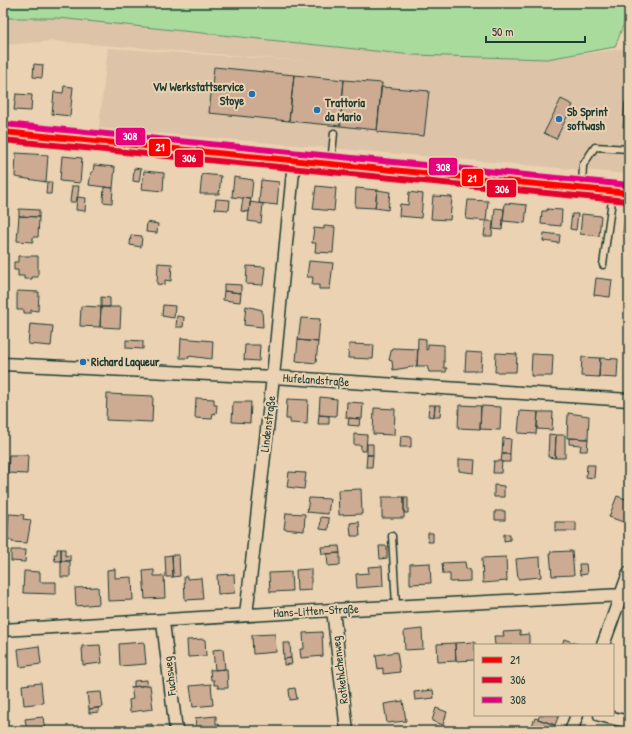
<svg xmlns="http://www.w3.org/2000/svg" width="632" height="734" viewBox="0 0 632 734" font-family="'Patrick Hand',sans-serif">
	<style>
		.built { fill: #ddc3a7 }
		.green { fill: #a8db9c; stroke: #648c68 }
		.building { fill: #cdab93; stroke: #1f3d34 }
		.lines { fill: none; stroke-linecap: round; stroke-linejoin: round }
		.service-casing { stroke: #1f3d34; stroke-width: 9 }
		.minor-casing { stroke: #1f3d34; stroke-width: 15 }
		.secondary-casing { stroke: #1f3d34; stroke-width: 20 }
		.service { stroke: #ead2b2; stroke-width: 6 }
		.minor { stroke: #ead2b2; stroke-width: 12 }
		.secondary { stroke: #ead2b2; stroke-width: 17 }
		.bus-1-casing { stroke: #ead2b2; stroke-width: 9 }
		.bus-2-casing { stroke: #ead2b2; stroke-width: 9 }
		.bus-3-casing { stroke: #ead2b2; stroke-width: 9 }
		.bus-1 { stroke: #f00; stroke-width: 6 }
		.bus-2 { stroke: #e4002b; stroke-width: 6 }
		.bus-3 { stroke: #e5007d; stroke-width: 6 }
		.poi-dot { fill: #1f6fb2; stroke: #ead2b2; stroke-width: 1.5 }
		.labels { text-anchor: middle; stroke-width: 4; stroke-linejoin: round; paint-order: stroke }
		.poi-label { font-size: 12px; font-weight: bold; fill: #1f3d34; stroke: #ead2b2; text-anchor: start }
		.street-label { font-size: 12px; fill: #1f3d34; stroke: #ead2b2 }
		.line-badge { stroke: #ead2b2; stroke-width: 1.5 }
		.badge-label { font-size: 11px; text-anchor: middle; font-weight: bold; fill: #fff }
	</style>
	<rect width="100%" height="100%" fill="#ead2b2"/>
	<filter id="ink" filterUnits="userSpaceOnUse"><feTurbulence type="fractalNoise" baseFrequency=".025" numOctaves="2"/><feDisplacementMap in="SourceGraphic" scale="8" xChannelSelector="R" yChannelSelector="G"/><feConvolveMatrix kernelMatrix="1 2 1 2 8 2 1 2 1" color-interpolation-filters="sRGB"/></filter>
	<g filter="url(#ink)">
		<path class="built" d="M3 18H58L413 55 547 59 629 48V174L99 128 108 48 329 63 53 41 3 45Z"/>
		<path class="green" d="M3 3H629V10L615 47 547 59 413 55 58 18H3Z"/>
		<path class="building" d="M34 64 43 65 42 78 33 77Z
			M214 67 294 75 289 121 209 113Z
			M294 75 344 80 340 126 289 121Z
			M344 80 382 83 377 130 340 126Z
			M64 86 73 87 70 116 52 114 54 92 63 93Z
			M381 87 429 91 424 136 377 132Z
			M16 94 32 95 31 111 14 110Z
			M561 99 573 105 556 139 544 133Z
			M625 102 629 103V127H623Z
			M16 153 48 155 46 182 15 177Z
			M62 156 82 158 80 183 60 181Z
			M94 165 115 167 113 188 89 185 91 172H93Z
			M134 168 141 169 139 182 133 181Z
			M144 171 164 173 163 191 142 189Z
			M202 174 221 176 219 194H200Z
			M234 177 253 180 251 199 232 197Z
			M261 180 279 182 277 205 259 203Z
			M47 182H52L51 194H46Z
			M72 186H79L77 202H70Z
			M316 186 336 188 334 211 313 209Z
			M104 187 113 188 112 203 103 202Z
			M356 188 377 190 375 208 355 207Z
			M377 190 390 192 388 210 375 208Z
			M409 192 423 194 421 218 399 216 400 204 408 205Z
			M433 196 452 197 450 220 431 219Z
			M77 197 86 198 85 211 76 210Z
			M243 198 251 199 249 212 241 211Z
			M216 199 230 200 229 210 215 209Z
			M468 200 488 201 486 221 466 219Z
			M250 202 263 204 261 223 248 221Z
			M505 203 527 205 525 223 503 221Z
			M495 208 504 209 502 230 493 229Z
			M19 209 39 210V217L19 216Z
			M547 209 562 210 561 226 541 224 542 211H547Z
			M572 214H578L576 230 570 229Z
			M582 214 601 216 599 236 580 234Z
			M19 216 39 217 38 237H33V242L17 241Z
			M625 216 629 217V234L623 233Z
			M486 221H493L492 236H484Z
			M147 222 158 224 157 233 146 232Z
			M324 226 335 227 333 253 315 252 316 243H312L314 228 324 229Z
			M544 233 560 235 559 243 543 241Z
			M131 235 142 236 141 247 130 245Z
			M18 256H38V277H32V279H24V276H18V270H14V262H18Z
			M309 261 333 263 330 289H319V285H312L313 277H307Z
			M158 263 172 264 171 281 165 280V285L157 284Z
			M247 266 265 267 263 285 246 284Z
			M596 278 612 280 610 297 594 295Z
			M224 284 241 285V293L224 291Z
			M17 291 39 292 38 311 31 310V313H24V310H17Z
			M224 291 241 293 240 302 223 300Z
			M101 297 110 298V307H101Z
			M163 305 175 306 174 318 162 316Z
			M81 306 101 307 100 327 80 326Z
			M246 306 262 310 263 327 244 325Z
			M101 307H121L120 328 100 327Z
			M177 316 184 317 183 327H176Z
			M301 318 320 319 318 342 298 340Z
			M30 324 53 326 51 346 28 344Z
			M181 338 213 341 212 359 189 356V358H180Z
			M418 338 426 339V350L428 349V344L444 345V368H447L446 372H429L427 366H417Z
			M126 340 143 341V349L126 348Z
			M298 340 318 342 316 363 296 361Z
			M349 344 374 345 373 359 348 358Z
			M245 345H260L259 361 244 360Z
			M392 348 418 349 417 366 393 370 392 361 389 360Z
			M466 352 482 353 481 371H465Z
			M496 353 517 354 516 372H495Z
			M532 354 553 355 552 376H531Z
			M582 357 600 358 599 377 581 376Z
			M600 358 618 359 617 378 599 377Z
			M107 394 153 396 152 422 106 420Z
			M320 397 337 399 336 416 319 415Z
			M196 398 214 399V405H217L216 414 213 413 212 419 195 418Z
			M287 399 308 400 307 424 290 423V419H286Z
			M233 402H251L250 423 232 422Z
			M347 402 363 403 362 419 346 418Z
			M429 405H435L434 417 428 416Z
			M435 405H441L440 417H434Z
			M459 405 481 406 480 429 458 428Z
			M481 406 501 407 500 430 480 429Z
			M374 408 395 409 394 435 373 434Z
			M520 411 538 412 536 434 518 433Z
			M538 412H553L552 430 537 429Z
			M568 413 589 416 588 439 567 438Z
			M319 415 329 416V424H318Z
			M349 418 360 419 359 426 348 425Z
			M354 434 367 435 366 451H361V445H354Z
			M549 434 556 435 555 458 548 457Z
			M556 435H565V458H555Z
			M401 436 411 437V447H400Z
			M503 438 511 439 510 454H502Z
			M569 438 588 439 587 451H580L581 445 569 444Z
			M367 444H373V455H367Z
			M502 454H510V462H501Z
			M9 455H28L27 474 8 473Z
			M367 455H373L372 467H366Z
			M459 459 475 460 474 473 459 471Z
			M494 461H502L501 473H493Z
			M587 465H595L594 478 586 477Z
			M289 472 306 473 304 489 287 487Z
			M494 485 504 486V497H494Z
			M361 489 362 514 339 515 338 490Z
			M617 496 629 500V524L609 517Z
			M382 497H404V518H382Z
			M404 497H408V513H404Z
			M309 498 330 499 328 514 307 512Z
			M495 511H505V520H495Z
			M286 513 305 514 304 531 284 529Z
			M9 514 24 515 23 519 31 520 27 543 12 542V540L7 539Z
			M321 517 329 518 328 530 320 529Z
			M359 522 360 536H351L350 523Z
			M555 522H576V531H555Z
			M428 533H433V542H428Z
			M504 534H510V540L504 541Z
			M339 546 340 553 322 554 321 547Z
			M379 546H387V558L380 559Z
			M57 549H61V561H55L54 554H57Z
			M61 549H65V556L70 555V561H61Z
			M11 550H26L25 562 11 561Z
			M572 551 574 575 552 576 550 552Z
			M340 553V565L328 566 327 554Z
			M172 555 173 577H166L165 556Z
			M172 555H179L180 576 173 577Z
			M506 557 507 581 483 583 482 558Z
			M540 557 541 577 518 579 516 559Z
			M61 561H70V577H61Z
			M465 562 466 569H470V581L450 582V574H443L442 563Z
			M430 563 431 583 410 584V564Z
			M579 564H586L587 574 580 575Z
			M382 566 383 586 357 588 356 574 369 573 368 567Z
			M115 569V578L132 577 133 600 108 601 107 570Z
			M311 569V590L297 591 296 570Z
			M154 570V576H164L165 598 145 599 143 571Z
			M24 571 40 572V582H56V594L23 593Z
			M291 572 292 591 270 592 269 573Z
			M234 574 235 593 218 594 217 575Z
			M187 576V579L201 578 203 599 185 600 184 577Z
			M98 587 99 604 76 606 75 588Z
			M422 629 423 649 405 650 404 631Z
			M520 631V635L529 634V645H495L494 636H504L503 632Z
			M322 632 323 656 301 658 300 649H304L303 633Z
			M275 634 276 652 253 654 252 635Z
			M205 639 206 656 188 657 187 640Z
			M564 639 580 645H562Z
			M144 642 146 664 120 666 119 644Z
			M475 642V660L456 661 455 643Z
			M283 643H290L291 658 284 659Z
			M455 643 456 661 438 662 437 644Z
			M100 645 102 663 83 665 82 646Z
			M39 646 41 664 20 667 18 649Z
			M223 649 225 669 215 670 213 650Z
			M397 652 400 672 383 674V668L378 669 376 655Z
			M291 658 292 664 284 665V659Z
			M227 669 228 688H218V685H214V680H211L210 670Z
			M147 680V685L134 687V681Z
			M41 683 43 703 24 705 22 685Z
			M211 684 213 705 193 707 190 686Z
			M150 685 153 709 130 712 129 700 133 699 131 687Z
			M295 688 297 699 290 700 289 689Z
			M433 690 434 698 415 700 414 692Z
			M101 692 103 707 89 709 87 693Z
			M403 701 406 721 387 723 384 704Z
			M99 708V712L89 713V709Z
			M436 708 447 712 443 725 432 721Z
			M540 715H559L555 725 538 719Z
			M216 716V724H219L220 731H200L199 727H196L195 718Z
			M43 717 45 731H27L25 719Z
			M535 718 555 725 553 731H530Z
			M152 724 153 731H129V727Z
			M502 725 511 728 510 731H500Z"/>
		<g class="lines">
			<defs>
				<path id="service" d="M331 163 334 133
					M582 187 583 165 595 147 629 149
					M603 265 613 193
					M392 536 396 606"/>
				<path id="minor" d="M3 364 273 377 629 400
					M333 610 347 731
					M246 615 273 377 294 161
					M163 622 176 731
					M3 630 333 610 622 595 629 596
					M603 645 629 573
					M600 715 629 722
					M571 731 577 715"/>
				<path id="secondary" d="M3 132 629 193"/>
			</defs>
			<use href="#service" class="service-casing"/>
			<use href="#minor" class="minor-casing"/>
			<use href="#secondary" class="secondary-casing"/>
			<use href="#service" class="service"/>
			<use href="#minor" class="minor"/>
			<use href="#secondary" class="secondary"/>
			<defs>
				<path id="bus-1" d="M3 132 629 193"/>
				<path id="bus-2" d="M3 140 628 201"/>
				<path id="bus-3" d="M4 124 629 185"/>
			</defs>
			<use href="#bus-1" class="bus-1-casing"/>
			<use href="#bus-2" class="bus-2-casing"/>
			<use href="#bus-3" class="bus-3-casing"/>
			<use href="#bus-1" class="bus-1"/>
			<use href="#bus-2" class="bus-2"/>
			<use href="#bus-3" class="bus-3"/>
		</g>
	</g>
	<g class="poi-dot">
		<circle cx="252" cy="94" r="4"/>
		<circle cx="317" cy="110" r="4"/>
		<circle cx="559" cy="119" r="4"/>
		<circle cx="83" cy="362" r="4"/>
	</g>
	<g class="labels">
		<g class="poi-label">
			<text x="244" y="91" text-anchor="end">VW Werkstattservice<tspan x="244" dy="14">Stoye</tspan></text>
			<text x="325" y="107">Trattoria<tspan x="325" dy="14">da Mario</tspan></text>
			<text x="567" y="116">Sb Sprint<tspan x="567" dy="14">softwash</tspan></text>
			<text x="91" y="366">Richard Laqueur</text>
		</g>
		<g class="street-label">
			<text transform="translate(316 380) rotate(4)" y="4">Hufelandstraße</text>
			<text transform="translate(268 424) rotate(-83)" y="4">Lindenstraße</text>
			<text transform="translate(316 611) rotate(-3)" y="4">Hans-Litten-Straße</text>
			<text transform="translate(340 670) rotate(-97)" y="4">Rotkehlchenweg</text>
			<text transform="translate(170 676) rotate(-97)" y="4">Fuchsweg</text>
		</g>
	</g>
	<g class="line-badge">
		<rect x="115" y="127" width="31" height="19" rx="4" fill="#e5007d"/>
		<rect x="148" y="138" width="23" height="19" rx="4" fill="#f00"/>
		<rect x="174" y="149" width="30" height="19" rx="4" fill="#e4002b"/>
		<rect x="428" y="157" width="30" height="19" rx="4" fill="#e5007d"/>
		<rect x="461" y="168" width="23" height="19" rx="4" fill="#f00"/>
		<rect x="486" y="179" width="31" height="19" rx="4" fill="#e4002b"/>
	</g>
	<g class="badge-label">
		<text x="130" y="140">308</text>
		<text x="160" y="151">21</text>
		<text x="189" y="162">306</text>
		<text x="443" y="171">308</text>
		<text x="472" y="182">21</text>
		<text x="502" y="193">306</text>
	</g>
	<rect width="632" height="734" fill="none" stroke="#ead2b2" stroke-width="16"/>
	<rect x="8" y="8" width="616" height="718" fill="none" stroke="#1f3d34" stroke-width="1.5" filter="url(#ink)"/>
	<rect x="474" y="644" width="140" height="72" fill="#ead2b2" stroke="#999680"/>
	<rect x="482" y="657" width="20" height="6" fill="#ff0000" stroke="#999680"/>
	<text x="510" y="664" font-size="12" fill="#1f3d34">21</text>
	<rect x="482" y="677" width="20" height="6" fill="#e4002b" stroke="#999680"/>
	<text x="510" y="684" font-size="12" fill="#1f3d34">306</text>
	<rect x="482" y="697" width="20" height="6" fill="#e5007d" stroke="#999680"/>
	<text x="510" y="704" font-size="12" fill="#1f3d34">308</text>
	<path d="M486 36v6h99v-6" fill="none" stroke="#1f3d34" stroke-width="2"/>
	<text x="492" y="36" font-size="12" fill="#1f3d34" stroke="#ead2b2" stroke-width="3" paint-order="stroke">50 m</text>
</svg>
